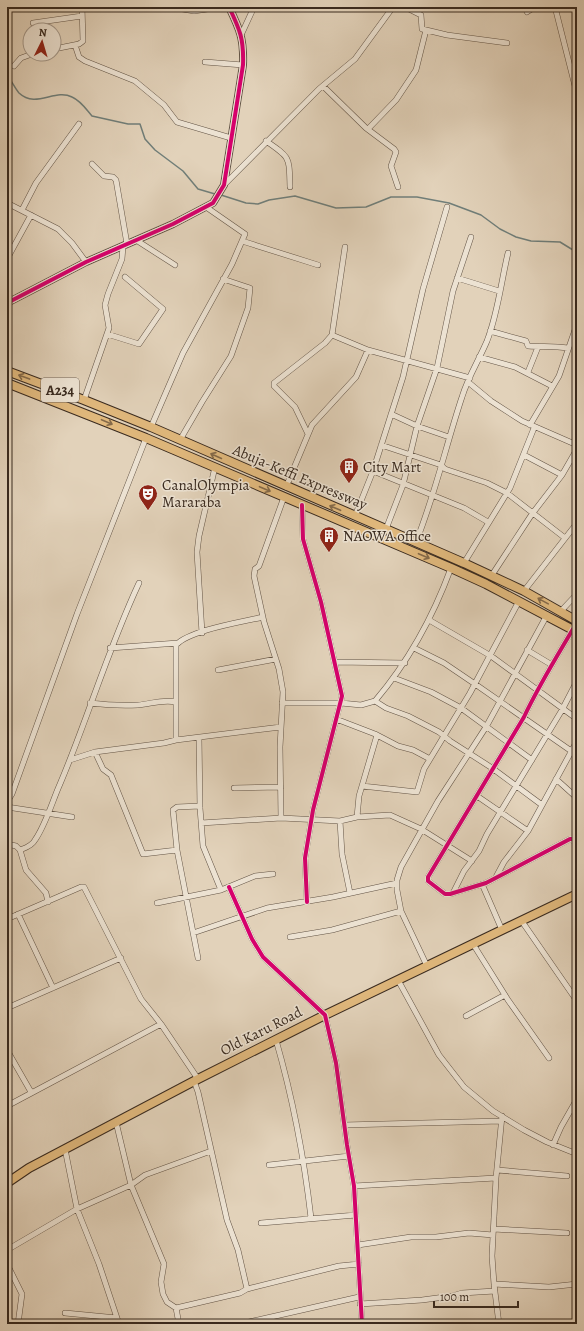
<svg xmlns="http://www.w3.org/2000/svg" width="584" height="1331" viewBox="0 0 584 1331" font-family="Alegreya,serif">
	<style>
		.lines { fill: none; stroke-linecap: round; stroke-linejoin: round }
		.stream { stroke: #707e79; stroke-width: 1.5 }
		.minor-casing { stroke: #635446; stroke-width: 6 }
		.tertiary-casing { stroke: #635446; stroke-width: 8 }
		.primary-casing { stroke: #392a1f; stroke-width: 10 }
		.trunk-casing { stroke: #392a1f; stroke-width: 10 }
		.minor { stroke: #ece2d2; stroke-width: 5 }
		.tertiary { stroke: #ece2d2; stroke-width: 6 }
		.primary { stroke: #e1b97d; stroke-width: 8 }
		.trunk { stroke: #e1b97d; stroke-width: 8 }
		.cycleway-casing { stroke: #ece2d2; stroke-width: 6 }
		.cycleway { stroke: #d6006c; stroke-width: 4 }
		.oneway { stroke: #856a49 }
		.labels { text-anchor: middle; stroke-width: 3; stroke-linejoin: round; paint-order: stroke }
		.shield { fill: #ece2d2; stroke: #6f6155; stroke-width: 1 }
		.shield-label { font-size: 14px; font-weight: bold; fill: #392a1f }
		.poi-label { font-size: 15px; fill: #392a1f; stroke: #ece2d2; text-anchor: start }
		.street-label { font-size: 15px; fill: #392a1f; stroke: #ece2d2 }
	</style>
	<rect width="100%" height="100%" fill="#e2d2ba"/>
	<filter id="stains"><feTurbulence type="fractalNoise" baseFrequency=".005" numOctaves="4"/><feColorMatrix values="0 0 0 0 .2 0 0 0 0 .09 0 0 0 0 .02 0 0 0 .5 -.17"/></filter>
	<radialGradient id="worn" r=".72"><stop offset=".6" stop-color="#630" stop-opacity="0"/><stop offset="1" stop-color="#630" stop-opacity=".3"/></radialGradient>
	<g class="lines">
		<path class="stream" d="M7 75C11 80 16 90 19 93 36 109 55 88 72 97 81 101 86 109 92 116L128 124H140L145 139 155 150 183 171 198 189 215 194
			M221 195 246 203 258 204 269 200 295 196 336 208 366 207 391 197H417L449 203 481 215 500 229 516 237 531 241 560 242 573 250 577 275
			M577 278C574 289 571 301 577 313"/>
		<defs>
			<path id="minor" d="M171 7 194 11 221 7
				M405 7 421 15 422 29 447 35 507 43
				M555 7 577 94
				M527 12 535 7
				M33 23 82 16
				M242 33 254 7
				M75 45 79 57 85 61 135 81 164 105 177 122 231 138
				M54 49 79 44 83 41 82 7
				M205 62 243 65
				M14 66 21 58 32 54
				M323 86 366 128 394 149 396 152 391 166 398 187
				M368 129 396 100 416 70 426 30
				M266 141C291 158 289 157 290 187
				M92 164 104 176 113 177 116 180 127 244
				M224 185 319 89 355 59 393 7
				M7 203 58 229 72 243 86 262
				M22 210 36 183 79 124
				M136 240 175 265
				M242 241 318 265
				M7 259 31 215
				M457 278 499 291
				M490 331 526 341 528 346C542 347 554 346 568 348
				M107 334 139 344 163 309 125 277
				M332 335 368 350 470 378
				M479 357 515 367 552 386
				M528 372 538 347
				M468 382 491 401 522 421 577 445
				M84 400 109 328 105 305 108 294 122 259 123 246
				M391 414 417 426 449 437
				M530 425 559 376 577 324
				M151 427 183 353 232 264 245 234 206 207
				M308 434 295 407 274 386V383L325 343 332 335 345 247
				M180 440 202 402 231 356 248 308 250 288 223 279
				M381 445 441 465 445 469 487 483 507 493 565 538
				M524 455 562 475
				M373 471 464 508 488 522
				M286 487 312 425 356 377 368 350
				M302 505 303 539 321 602 342 696 313 810 305 858 307 902
				M355 516 373 471 403 377 423 289 447 207
				M386 529 403 485 417 426 437 368 453 291 471 237
				M416 542C435 495 446 445 462 397 468 377 479 360 487 341 498 313 501 282 508 253
				M464 563 510 488 534 428
				M492 575 532 514 562 475 577 449
				M524 591 577 523
				M561 611 577 594
				M263 617C242 622 190 630 176 645V740L281 727
				M429 620 491 656 577 719
				M573 629C556 658 538 687 524 717L428 877V881L445 894H450L486 883 570 839H573L577 849
				M202 633 197 552 199 536 215 467
				M110 648 178 643
				M414 648 444 663 475 684 577 755
				M527 650 552 665
				M335 662 405 663
				M218 670 276 659
				M394 678 431 692 461 708 532 760
				M375 701C409 661 433 617 451 568
				M90 703C106 705 121 706 138 705 151 704 162 699 176 702
				M282 703H341L361 705 375 701 386 708 408 716 439 732 450 741 492 768 542 805
				M336 719 375 734 398 746 413 750 430 759
				M199 738 200 808 203 846 221 890
				M95 752 103 769 111 775 143 854 177 850
				M70 760 95 752 164 743 176 740
				M556 779 577 798
				M362 786 417 792 424 769 470 693 519 601
				M234 788 281 787
				M477 796 528 831
				M7 802 12 794 77 614 146 438
				M7 807 72 817
				M357 817 359 796 377 735
				M281 818 280 747 283 692 279 669 264 622 254 576 255 569 259 566 284 497
				M340 821 342 854 350 893
				M201 823 281 818 340 821 357 817 390 815 421 829 472 861
				M7 844 16 846 20 850 26 870 46 893 48 902
				M20 850C25 848 32 846 35 840 46 824 52 802 60 784 88 718 108 649 139 583
				M496 877 504 862 528 831 577 741
				M482 884 502 930
				M229 887 252 939 263 957 325 1015 336 1063 347 1145 354 1186 362 1324
				M453 893 464 871 479 851 487 834 562 710 577 681
				M157 903 221 890 255 876 273 874
				M18 914 53 988
				M7 919 81 887H84L141 999 161 1024 198 1079
				M521 920 577 1001
				M193 933 267 908 333 897 397 883
				M290 937 332 930 401 911
				M473 944 508 1000 549 1058
				M198 958 177 850 173 810 177 807 200 806
				M427 966 401 911 397 890V880L401 867 438 801 486 727 547 615
				M398 980 439 1055 464 1087 493 1111 524 1130 547 1142 577 1154
				M7 1008 121 958
				M466 1016 505 995
				M276 1040C293 1099 304 1157 311 1218
				M7 1050 31 1092
				M194 1081 198 1092 227 1220 238 1250 247 1289
				M7 1106 161 1024
				M116 1122 131 1185 164 1264 161 1282 163 1294 167 1302 176 1308 179 1324
				M344 1125 501 1121
				M553 1145 561 1127 577 1099
				M65 1149 77 1209 99 1264 119 1324
				M269 1165 349 1156
				M497 1170 567 1176
				M354 1186 496 1178
				M261 1223 356 1215
				M494 1229 567 1233
				M358 1245 411 1237H436L469 1233 493 1235
				M7 1250 77 1209 131 1185 145 1175 211 1151
				M7 1264 22 1294 18 1324
				M494 1284 549 1287 577 1284
				M360 1304 422 1300 452 1296 462 1293 495 1291
				M176 1308 240 1293 247 1289 339 1266 359 1264
				M65 1313 117 1318
				M240 1324 359 1297
				M499 1324 494 1284 492 1256 496 1178 502 1116"/>
			<path id="tertiary" d="M7 303 86 262 173 224 213 203 224 185 243 65C244 39 240 30 229 7"/>
			<path id="primary" d="M7 1183 29 1168 198 1079 325 1015 577 894"/>
			<path id="trunk" d="M7 371 84 400 151 427 464 563 524 591 577 621
				M7 383 146 438 451 568 486 584 577 632"/>
		</defs>
		<use href="#minor" class="minor-casing"/>
		<use href="#tertiary" class="tertiary-casing"/>
		<use href="#primary" class="primary-casing"/>
		<use href="#trunk" class="trunk-casing"/>
		<use href="#minor" class="minor"/>
		<use href="#tertiary" class="tertiary"/>
		<use href="#primary" class="primary"/>
		<use href="#trunk" class="trunk"/>
		<defs>
			<path id="cycleway" d="M7 303 86 262 173 224 213 203 224 185 243 65C244 39 240 30 229 7
				M302 505 303 539 321 602 342 696 313 810 305 858 307 902
				M573 629C556 658 538 687 524 717L428 877V881L445 894H450L486 883 570 839H573L577 849
				M229 887 252 939 263 957 325 1015 336 1063 347 1145 354 1186 362 1324"/>
		</defs>
		<use href="#cycleway" class="cycleway-casing"/>
		<use href="#cycleway" class="cycleway"/>
	</g>
	<defs><path id="oneway-shaft" d="M-6 0H5M1.5-3L5.5 0L1.5 3" fill="none" stroke-width="1.6" stroke-linecap="round" stroke-linejoin="round"/></defs>
	<g class="oneway">
		<use href="#oneway-shaft" transform="translate(24 377) rotate(-160)"/>
		<use href="#oneway-shaft" transform="translate(107 422) rotate(23)"/>
		<use href="#oneway-shaft" transform="translate(216 456) rotate(-156)"/>
		<use href="#oneway-shaft" transform="translate(265 489) rotate(23)"/>
		<use href="#oneway-shaft" transform="translate(335 508) rotate(-157)"/>
		<use href="#oneway-shaft" transform="translate(424 556) rotate(23)"/>
		<use href="#oneway-shaft" transform="translate(543 601) rotate(-151)"/>
	</g>
	<defs>
		<symbol id="building-pin" viewBox="-11 -11 22 30"><path d="M0 17L-7.5 6A9.5 9.5 0 1 1 7.5 6Z" fill="#8f2418" stroke="#ece2d2"/><path d="M-4-6H4V6H1V3H-1V6H-4ZM-2.5-4.3h1.7v1.8h-1.7ZM.8-4.3h1.7v1.8H.8ZM-2.5-1h1.7V.8h-1.7ZM.8-1h1.7V.8H.8Z" fill="#fff"/></symbol>
		<symbol id="theatre-pin" viewBox="-11 -11 22 30"><path d="M0 17L-7.5 6A9.5 9.5 0 1 1 7.5 6Z" fill="#8f2418" stroke="#ece2d2"/><path d="M-5-5.5Q0-4 5-5.5V0Q5 5 0 6Q-5 5-5 0ZM-3.3-2.5H-1v1.5H-3.3ZM1-2.5H3.3v1.5H1ZM-2.8 1Q0 5.5 2.8 1Z" fill="#fff"/></symbol>
	</defs>
	<g fill-rule="evenodd">
		<use href="#building-pin" x="338" y="456" width="22" height="30"/>
		<use href="#theatre-pin" x="137" y="483" width="22" height="30"/>
		<use href="#building-pin" x="318" y="525" width="22" height="30"/>
	</g>
	<g class="labels">
		<rect class="shield" x="41" y="378" width="38" height="24" rx="3"/>
		<g class="shield-label">
			<text x="60" y="395">A234</text>
		</g>
		<g class="poi-label">
			<text x="363" y="472">City Mart</text>
			<text x="162" y="490">CanalOlympia<tspan x="162" dy="17">Mararaba</tspan></text>
			<text x="343" y="541">NAOWA office</text>
		</g>
		<g class="street-label">
			<text transform="translate(300 477) rotate(23)" y="5">Abuja-Keffi Expressway</text>
			<text transform="translate(261 1031) rotate(-27)" y="5">Old Karu Road</text>
		</g>
	</g>
	<rect width="584" height="1331" fill="none" stroke="#e2d2ba" stroke-width="24"/>
	<rect x="8" y="8" width="568" height="1315" fill="none" stroke="#392a1f" stroke-width="2"/>
	<rect x="12" y="12" width="560" height="1307" fill="none" stroke="#392a1f"/>
	<g transform="translate(42 42) rotate(5)"><circle r="19" fill="#ece2d2" stroke="#a4988a"/>
	<path d="M0-3L7 15L0 10L-7 15Z" fill="#8f2418"/>
	<text y="-6" font-size="11" font-weight="bold" text-anchor="middle" fill="#392a1f">N</text>
	</g>
	<path d="M434 1301v6h84v-6" fill="none" stroke="#392a1f" stroke-width="2"/>
	<text x="440" y="1301" font-size="12" fill="#392a1f" stroke="#ece2d2" stroke-width="3" paint-order="stroke">100 m</text>
	<rect width="100%" height="100%" filter="url(#stains)"/>
	<rect width="100%" height="100%" fill="url(#worn)"/>
</svg>
